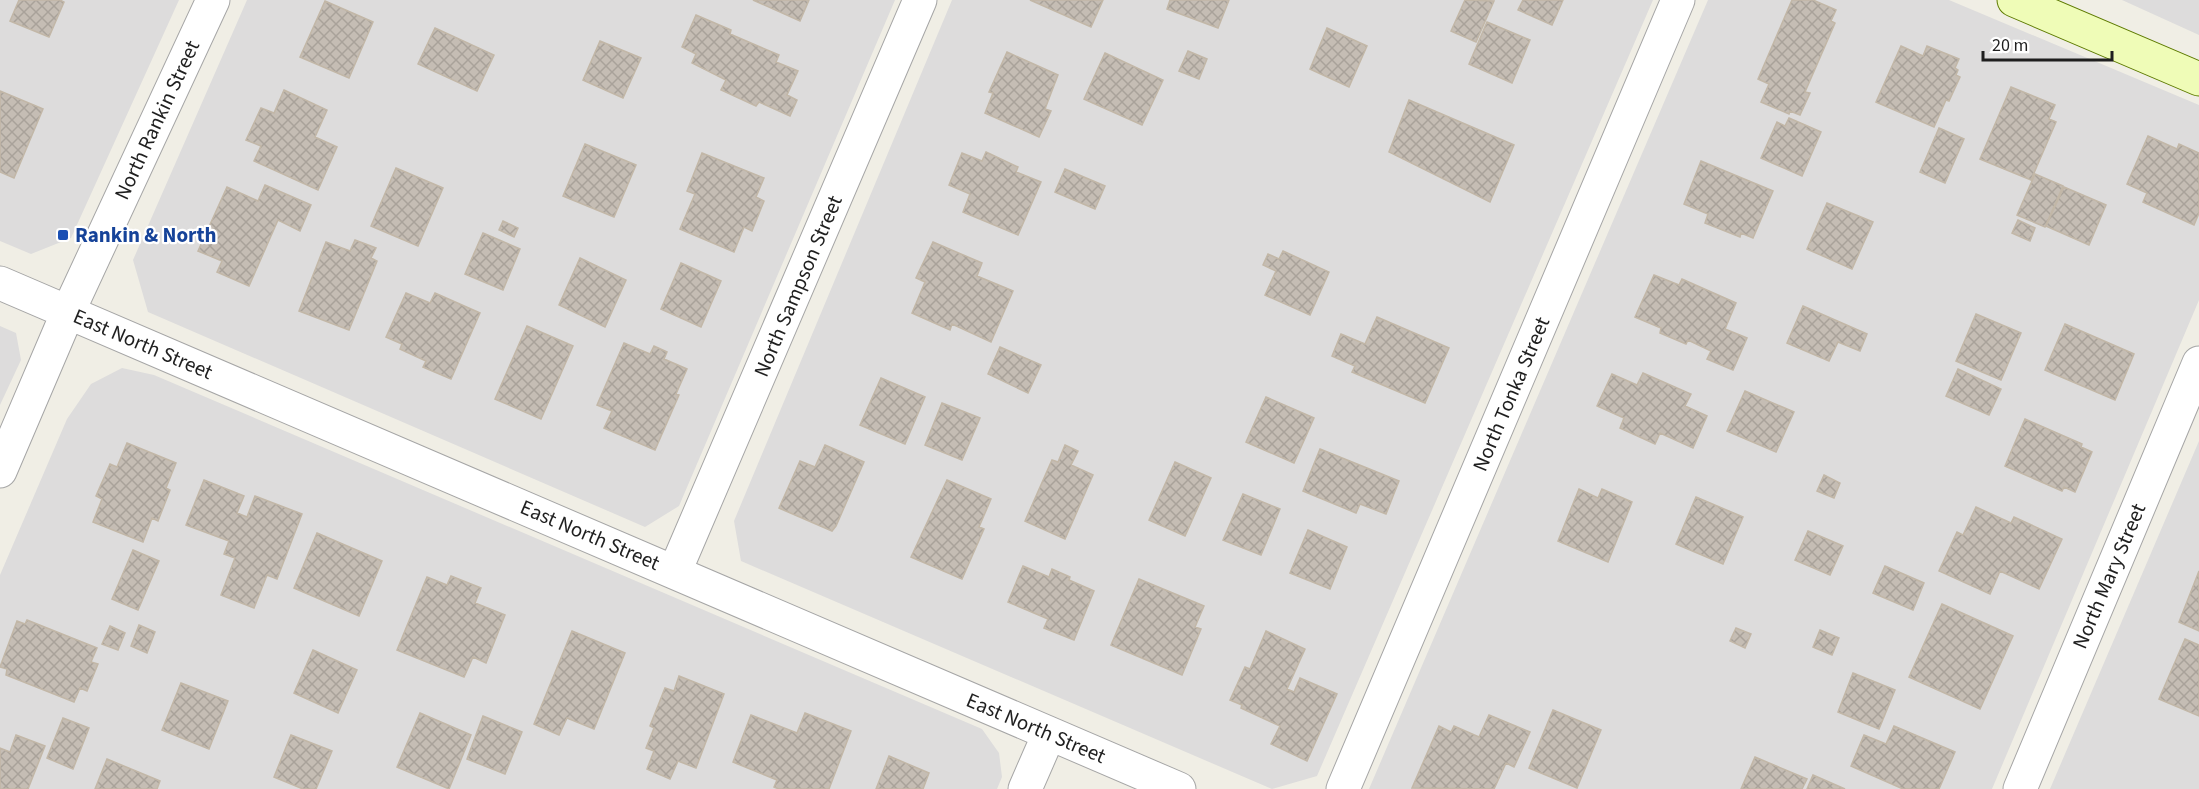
<svg xmlns="http://www.w3.org/2000/svg" width="2199" height="789" viewBox="0 0 2199 789" font-family="'Source Sans 3',sans-serif">
	<style>
		.residential { fill: #dddcdc }
		.building { fill: url(#building-cross-hatch); stroke: #c2b7a7; stroke-width: 1.5 }
		.lines { fill: none; stroke-linecap: round; stroke-linejoin: round }
		.street-casing { stroke: #a6a6a6; stroke-width: 35 }
		.secondary-casing { stroke: #5e7b01; stroke-width: 35 }
		.street { stroke: #fff; stroke-width: 33 }
		.secondary { stroke: #effcb7; stroke-width: 33 }
		.transit-dot { fill: #1a4fb4; stroke: #fff; stroke-width: 2 }
		.labels { text-anchor: middle; stroke-width: 4.5; stroke-linejoin: round; paint-order: stroke }
		.street-label { font-size: 21px; fill: #1f1f1f; stroke: #fff }
		.transit-label { font-size: 21px; font-weight: bold; fill: #164399; stroke: #fff; text-anchor: start }
	</style>
	<defs>
		<pattern id="building-cross-hatch" width="8" height="8" patternUnits="userSpaceOnUse" patternTransform="scale(1.5)"><rect width="8" height="8" fill="#c5bdb4"/><path d="M0 0l8 8M0 8l8-8" fill="none" stroke="#a9a29a"/></pattern>
	</defs>
	<rect width="100%" height="100%" fill="#f0eee5"/>
	<path class="residential" d="M0 0H179L71 238 31 254 0 241Z
		M247 0H895L679 506 645 527 148 312 133 260Z
		M952 0H1653L1317 776 1272 789 741 561 734 521Z
		M1708 0H1949L2199 105V300L1992 789H1369Z
		M2122 0H2199V35Z
		M0 326 16 333 21 360 0 405Z
		M122 368 154 375 982 729 999 753 1002 777 997 789H0V575L67 419 91 384Z
		M2199 441V789H2050Z"/>
	<path class="building" d="M19 0H60L64 2 49 37 10 21Z
		M753 0H809L800 21Z
		M1030 0H1103L1091 27Z
		M1170 0H1229L1218 28 1167 9Z
		M1465 0 1494 1 1476 42 1451 31Z
		M1523 0H1563L1552 25 1518 10Z
		M1792 0H1813L1836 10 1831 21 1835 23 1805 92 1810 93 1800 115 1790 111 1789 114 1761 102 1769 84 1758 79Z
		M325 1 373 22 349 78 300 57Z
		M696 15 731 30 730 34 779 55 776 62 798 71 787 95 797 100 790 116 759 102 756 106 721 90 726 80 692 63 696 54 682 47Z
		M1487 22 1530 40 1512 83 1469 64Z
		M435 28 494 55 477 91 418 64Z
		M1327 28 1367 46 1349 87 1310 69Z
		M600 41 641 58 623 98 583 80Z
		M1901 46 1923 56 1927 46 1959 59 1955 68 1958 70 1956 75 1960 77 1949 101 1946 100 1934 127 1876 102Z
		M1188 51 1207 59 1199 79 1179 71Z
		M1007 52 1058 75 1045 109 1051 111 1039 137 985 113 993 93 989 92Z
		M1105 53 1163 80 1142 125 1084 99Z
		M2011 87 2055 105 2049 119 2056 122 2031 180 1980 159Z
		M284 90 327 110 315 137 337 147 318 190 254 161 261 146 246 140 261 108 274 113Z
		M0 91 43 109 14 178 0 172Z
		M1409 100 1514 145 1490 202 1389 152Z
		M1789 118 1821 132 1802 176 1761 158 1777 122 1785 126Z
		M1939 128 1964 139 1945 183 1920 172Z
		M2148 136 2177 149 2179 144 2199 153V213L2194 225 2143 202 2147 193 2127 184Z
		M585 144 636 165 614 217 563 196Z
		M986 152 1018 167 1016 172 1041 182 1018 235 963 212 970 194 949 185 962 153 982 161Z
		M702 153 764 178 756 197 764 201 752 231 744 227 734 252 680 229 695 194 687 191Z
		M1701 161 1773 191 1753 238 1741 233 1740 237 1705 223 1708 214 1684 204Z
		M396 168 443 188 418 246 371 226Z
		M1065 169 1105 186 1095 209 1055 192Z
		M2035 174 2063 186 2045 227 2017 215Z
		M265 185 311 205 300 231 278 220 249 286 217 272 222 261 198 251 227 187 258 201Z
		M2064 187 2106 205 2089 245 2046 226Z
		M1827 203 1873 222 1852 269 1807 249Z
		M2018 220 2035 228 2030 241 2012 233Z
		M503 221 518 228 514 237 499 230Z
		M483 233 520 249 503 290 465 274Z
		M355 240 376 248 371 258 377 261 349 330 299 311 326 242 350 251Z
		M933 242 982 263 977 276 1013 291 991 342 952 324 950 330 912 313 925 282 916 278Z
		M1283 251 1329 272 1310 315 1265 295 1276 271 1263 265 1268 254 1279 259Z
		M580 258 626 280 605 327 559 305Z
		M681 263 721 281 701 327 661 309Z
		M1654 275 1679 285 1682 279 1736 303 1725 329 1747 338 1733 370 1707 359 1711 351 1688 340 1686 344 1660 333 1661 328 1635 317Z
		M406 293 430 303 435 293 480 313 451 379 423 367 426 361 400 349 402 344 386 337Z
		M1803 306 1867 334 1860 351 1838 342 1829 361 1787 343Z
		M1976 314 2021 333 2001 380 1956 361Z
		M1377 317 1449 348 1425 403 1352 372 1355 366 1332 356 1341 334 1365 344Z
		M2065 324 2134 354 2115 400 2045 370Z
		M527 326 573 346 541 419 495 399Z
		M624 343 650 354 654 346 667 352 664 359 687 369 676 394 679 395 655 450 604 428 612 411 597 405Z
		M1000 347 1041 365 1028 393 988 374Z
		M1958 369 2001 389 1989 415 1946 396Z
		M1643 373 1691 394 1685 406 1707 416 1693 448 1660 433 1655 444 1620 428 1624 418 1597 406 1612 374 1637 385Z
		M881 378 925 397 905 444 860 425Z
		M1745 391 1794 412 1776 452 1727 431Z
		M1266 397 1314 418 1294 463 1246 442Z
		M942 403 980 418 962 460 925 445Z
		M2025 419 2082 444 2081 447 2092 452 2075 492 2064 487 2062 491 2005 466Z
		M127 443 176 463 166 488 170 490 158 521 152 518 143 542 93 522 102 499 96 496 110 464 117 467Z
		M825 445 864 462 836 526 832 531 779 508 800 461 815 467Z
		M1065 445 1078 451 1071 465 1093 475 1065 539 1025 521 1052 460 1058 462Z
		M1320 449 1399 481 1386 514 1360 504 1356 513 1303 491Z
		M1175 462 1211 478 1185 536 1149 520Z
		M1824 475 1840 483 1834 498 1817 491Z
		M204 480 244 496 237 513 247 517 255 496 302 514 277 579 267 575 254 608 221 595 235 558 224 554 229 541 186 525Z
		M947 480 991 499 979 527 984 529 962 579 911 557Z
		M1579 489 1598 498 1602 489 1632 502 1608 562 1558 541Z
		M1243 494 1280 509 1261 555 1223 540Z
		M1696 497 1743 517 1723 564 1676 544Z
		M1976 507 2011 523 2014 517 2062 539 2039 589 2000 571 1990 594 1939 571 1957 532 1963 535Z
		M1308 530 1347 547 1330 589 1290 573Z
		M1808 531 1843 546 1830 575 1795 560Z
		M317 533 382 561 359 616 294 588Z
		M133 550 159 561 138 610 112 599Z
		M1023 566 1049 577 1052 569 1070 577 1069 580 1094 591 1074 640 1044 628 1048 619 1008 602Z
		M1885 566 1924 583 1913 610 1873 593Z
		M2199 571V631L2179 622Z
		M451 576 481 588 475 603 505 615 486 663 473 657 464 677 397 650 427 577 447 585Z
		M1139 579 1204 606 1195 627 1201 629 1182 675 1111 645Z
		M1942 604 2013 636 1980 709 1909 677Z
		M27 620 97 648 91 662 98 664 87 691 80 688 74 702 6 675 7 669 0 667 17 621 25 624Z
		M139 625 155 632 147 653 131 646Z
		M110 626 125 633 118 650 102 644Z
		M1736 628 1751 634 1745 648 1730 641Z
		M1820 630 1839 638 1832 655 1813 647Z
		M572 631 625 653 594 729 567 718 559 735 534 724Z
		M1266 631 1305 649 1287 689 1294 692 1300 678 1337 694 1307 761 1271 744 1280 726 1241 708 1242 705 1230 700 1245 667 1250 669Z
		M2185 639 2199 645V716L2159 699Z
		M313 650 357 670 338 713 294 693Z
		M1853 673 1895 690 1879 729 1838 712Z
		M679 676 724 694 696 768 678 761 670 779 647 769 654 751 646 748 654 728 650 726 665 688 674 691Z
		M181 683 228 701 209 749 162 730Z
		M1553 710 1601 730 1577 788 1529 768Z
		M420 713 471 735 449 789 397 767Z
		M805 713 851 731 829 789H779L774 787 777 780 733 762 751 715 797 733Z
		M1489 715 1530 732 1514 767 1506 763 1494 789 1412 788 1439 726 1451 732 1454 726 1479 737Z
		M483 716 522 732 505 774 467 759Z
		M63 718 89 728 73 769 47 758Z
		M1894 726 1955 752 1939 789H1903L1851 766 1864 735 1886 744Z
		M16 735 45 746 28 789H0V748L10 752Z
		M291 735 332 751 316 789H303L274 777Z
		M889 756 929 773 923 789H876Z
		M1755 757 1807 779 1802 789H1741Z
		M107 759 160 781 157 789H95Z
		M1813 775 1845 789H1807Z"/>
	<g class="lines">
		<defs>
			<path id="street" d="M0 283 1179 789
				M0 471 68 312 213 0
				M675 571 920 0
				M1025 789 1049 734
				M1343 789 1678 0
				M2020 789 2199 363"/>
			<path id="secondary" d="M2014 0 2199 79"/>
		</defs>
		<use href="#street" class="street-casing"/>
		<use href="#secondary" class="secondary-casing"/>
		<use href="#street" class="street"/>
		<use href="#secondary" class="secondary"/>
	</g>
	<rect class="transit-dot" x="57" y="229" width="12" height="12" rx="3"/>
	<g class="labels">
		<g class="street-label">
			<text transform="translate(157 120) rotate(-65)" y="7">North Rankin Street</text>
			<text transform="translate(798 286) rotate(-67)" y="7">North Sampson Street</text>
			<text transform="translate(143 344) rotate(23)" y="7">East North Street</text>
			<text transform="translate(1511 394) rotate(-67)" y="7">North Tonka Street</text>
			<text transform="translate(590 535) rotate(23)" y="7">East North Street</text>
			<text transform="translate(2109 576) rotate(-67)" y="7">North Mary Street</text>
			<text transform="translate(1036 728) rotate(23)" y="7">East North Street</text>
		</g>
		<g class="transit-label">
			<text x="75" y="242">Rankin &amp; North</text>
		</g>
	</g>
	<path d="M1983 51v9h129v-9" fill="none" stroke="#1f1f1f" stroke-width="3"/>
	<text x="1992" y="51" font-size="18" fill="#1f1f1f" stroke="#ffffff" stroke-width="4.5" paint-order="stroke">20 m</text>
</svg>
